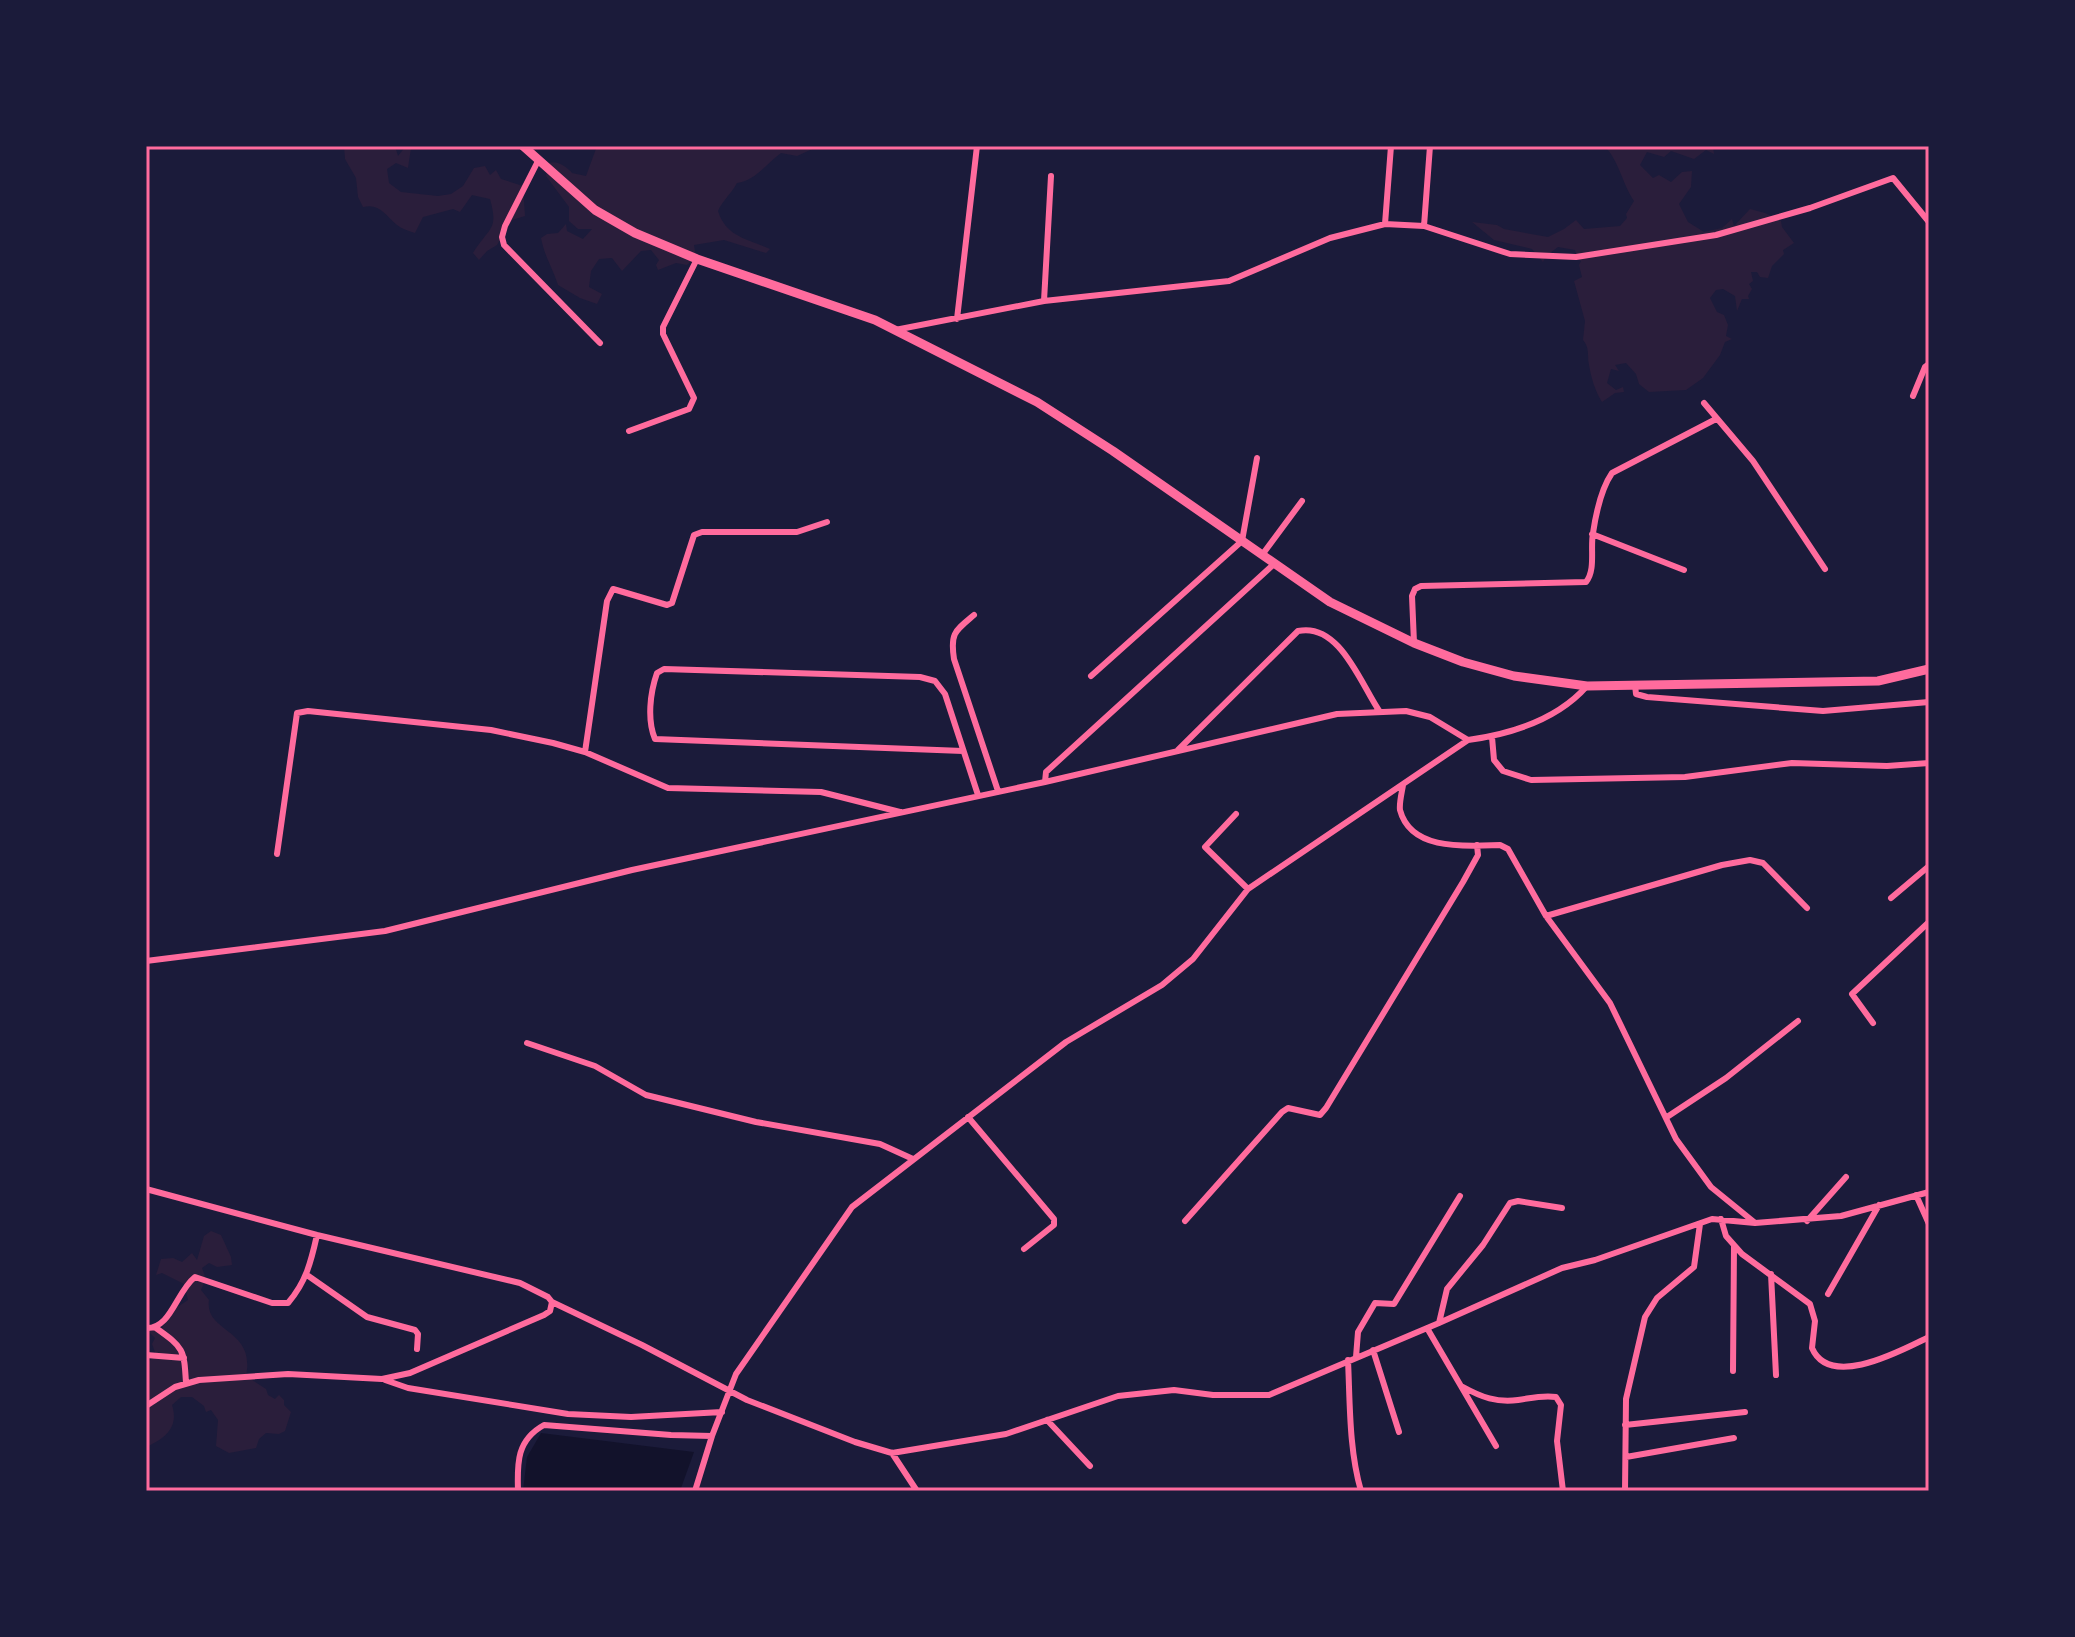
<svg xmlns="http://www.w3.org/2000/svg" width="2075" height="1637" viewBox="0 0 2075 1637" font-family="Figtree,sans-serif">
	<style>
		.green { fill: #2a1e3b }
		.water { fill: #12122b }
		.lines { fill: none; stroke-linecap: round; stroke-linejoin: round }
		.minor { stroke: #ff6b9d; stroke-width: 6 }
		.secondary { stroke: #ff6b9d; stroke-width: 9 }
		.neatline { fill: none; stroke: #ff6b9d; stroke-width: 3 }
	</style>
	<rect width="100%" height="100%" fill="#1b1b3a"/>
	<path class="green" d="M344 146H395L398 156 406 146 411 148 408 168 396 163 387 169 389 183 401 192 438 196 451 194 463 186 474 168 485 166 490 175 496 170 501 179 523 186 525 216 512 220 497 245 487 251 479 260 473 253C489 227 499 231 490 199L472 195 460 212 453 209 423 217 415 233C409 231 402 229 397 225 385 215 380 203 363 207L358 197 356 178 345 159Z
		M597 146H819L797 156 781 153C766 164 756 180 737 183 731 194 723 200 718 211 726 237 748 239 770 249L766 253 724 240 694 245 696 257 687 265 676 263 658 270 656 265 659 260 651 250 641 251 622 271 612 258 599 259 591 271 589 287 602 294 597 304 580 298 558 285C552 266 545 258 541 238L547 234 558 233 566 224 567 231 583 239 592 229H578L569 221V207L546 176 549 163C557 160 567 167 572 173L586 176Z
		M1604 146H1713L1714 154 1706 150 1694 159 1671 151 1664 157 1647 152 1640 165 1653 178 1659 175 1671 182 1682 172 1692 171 1691 187 1679 204 1688 222 1704 232 1722 228 1732 219 1734 226 1750 209 1765 213 1781 221 1782 227 1794 243 1783 250 1784 254 1772 266 1768 278 1760 277 1757 272H1751L1753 281 1749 284 1752 289 1748 296 1749 299H1742L1737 311 1735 296 1723 289 1716 290 1710 298 1717 312 1724 315 1728 325 1726 336 1732 339 1725 342 1720 355 1703 378 1686 390 1649 392 1639 384 1636 374 1626 363 1615 365 1619 371 1611 369 1607 383 1616 390 1623 387 1624 392 1615 393 1602 402C1595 391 1591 377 1589 365 1587 355 1590 348 1583 340L1585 321 1574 281 1582 277 1579 265 1581 261 1577 259 1575 250 1558 247 1546 256 1543 262 1532 249 1494 240 1472 222 1497 225 1504 229 1548 237 1564 229 1576 220 1584 229 1620 226 1627 218 1626 214 1634 201C1622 183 1618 158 1604 146Z
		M211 1231 221 1235 231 1257 232 1265 217 1267 209 1263 202 1268 206 1279 201 1290 209 1300C204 1333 256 1328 246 1376L266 1389 268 1395 275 1399 279 1395 284 1400V1405L291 1412 285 1431 279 1434 266 1433 259 1439 256 1448 229 1453 216 1446 218 1420 211 1410 206 1412 204 1406 192 1397H181L172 1405C179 1427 166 1438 146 1447V1364L156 1355 152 1344 155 1338 148 1331 153 1326 162 1328 170 1312 188 1300 184 1284 162 1273 156 1275 161 1259 173 1258 182 1262 192 1253 197 1260 204 1236Z"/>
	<path class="water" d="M541 1433 694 1452 680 1491H523L527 1457Z"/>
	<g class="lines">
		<path class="minor" d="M538 161 505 226 502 237 504 245 600 343
			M1385 224 1391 146
			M1424 226 1430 146
			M1044 301 1051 176
			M957 319 977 146
			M895 330 1044 301 1229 281 1330 238 1385 224 1424 226 1510 254 1576 257 1716 235 1810 208 1893 178 1929 222
			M1913 396 1925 367 1929 364
			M1704 403 1753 461 1825 569
			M629 431 689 409 694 398 663 334V327L697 259
			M1592 534 1684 570
			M1262 555 1302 501
			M974 615C955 631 950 633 954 659L998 791
			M1414 643 1412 596 1415 589 1421 586 1586 582C1596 570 1590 548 1593 533 1596 513 1601 489 1612 473L1716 419
			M1091 676 1242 541 1257 458
			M1635 685 1636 694 1647 697 1823 711 1929 702
			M1492 737 1494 760 1503 771 1531 780 1685 777 1792 763 1887 766 1929 763
			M1178 750 1298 631C1340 622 1361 685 1380 712
			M963 751 655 739C647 720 650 693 657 673L664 669 920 677 935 681 945 694 978 795
			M585 752 607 601 613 589 667 605 672 603 694 535 702 532H797L827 522
			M1045 782 1046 772 1274 564
			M1403 785C1402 792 1399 803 1400 810 1411 852 1468 846 1500 845L1508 849 1546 916 1610 1003 1676 1139 1711 1187 1754 1222
			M1236 814 1205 847 1248 889
			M277 854 297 713 308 711 491 730 553 743 585 752 668 788 821 792 900 812
			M1891 898 1929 866
			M1546 916 1722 865 1750 860 1763 863 1807 908
			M146 961 385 931 632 870 1045 782 1337 714 1406 711 1430 717 1468 740
			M1873 1023 1852 994 1929 922
			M527 1043 595 1066 646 1095 756 1122 880 1144 913 1159
			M968 1117 1054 1219V1225L1024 1249
			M1667 1117 1726 1078 1798 1021
			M146 1189 317 1235 520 1283 548 1297 552 1302 642 1345 747 1400 855 1442 892 1453 1006 1434 1118 1396 1174 1390 1213 1395H1269L1439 1323 1562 1268 1595 1260 1712 1219 1755 1223 1841 1216 1929 1192
			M1916 1195 1929 1224
			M1721 1219 1726 1236 1742 1254 1810 1304 1815 1321 1812 1348C1830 1390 1902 1350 1929 1337
			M1185 1221 1282 1112 1288 1108 1320 1115 1326 1108 1463 882 1478 855 1477 845
			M1807 1221 1846 1177
			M1771 1274 1776 1375
			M307 1275 367 1317 415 1330 418 1334 417 1349
			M1828 1294 1879 1205
			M1439 1323 1447 1289 1483 1245 1510 1203 1518 1201 1562 1208
			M146 1328C171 1329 176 1292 195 1277L272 1303H288C306 1282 311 1262 317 1235
			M156 1328C184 1348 184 1349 186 1383
			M1427 1328 1496 1446
			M1373 1350 1399 1432
			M146 1355 184 1358
			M1356 1357 1358 1332 1375 1303 1394 1304 1460 1196
			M1348 1360C1350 1403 1349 1450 1361 1491
			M1733 1371 1734 1246
			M385 1380 408 1388 568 1414 631 1417 722 1412
			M1463 1387C1481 1397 1497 1403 1518 1400 1532 1398 1542 1395 1556 1397L1561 1405 1557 1441 1563 1491
			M146 1406 175 1387 199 1380 288 1374 382 1379 410 1373 544 1315 550 1311 552 1302
			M1047 1420 1090 1466
			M1625 1425 1745 1412
			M892 1453 917 1491
			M1626 1457 1734 1438
			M518 1491C517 1462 517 1440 544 1425L671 1435 712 1436
			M695 1491 712 1436 736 1374 852 1207 1066 1042 1162 985 1193 959 1248 889 1468 740C1511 734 1557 720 1587 686
			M1625 1491 1626 1399 1645 1317 1657 1298 1694 1267 1700 1224"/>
		<path class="secondary" d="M523 146 595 210 635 233 697 259 875 320 1037 402 1113 451 1330 602 1414 643 1463 662 1514 676 1587 686 1878 681 1929 669"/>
	</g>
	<rect width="2075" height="1637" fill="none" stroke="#1b1b3a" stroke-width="296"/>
	<rect x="148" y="148" width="1779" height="1341" class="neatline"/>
</svg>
